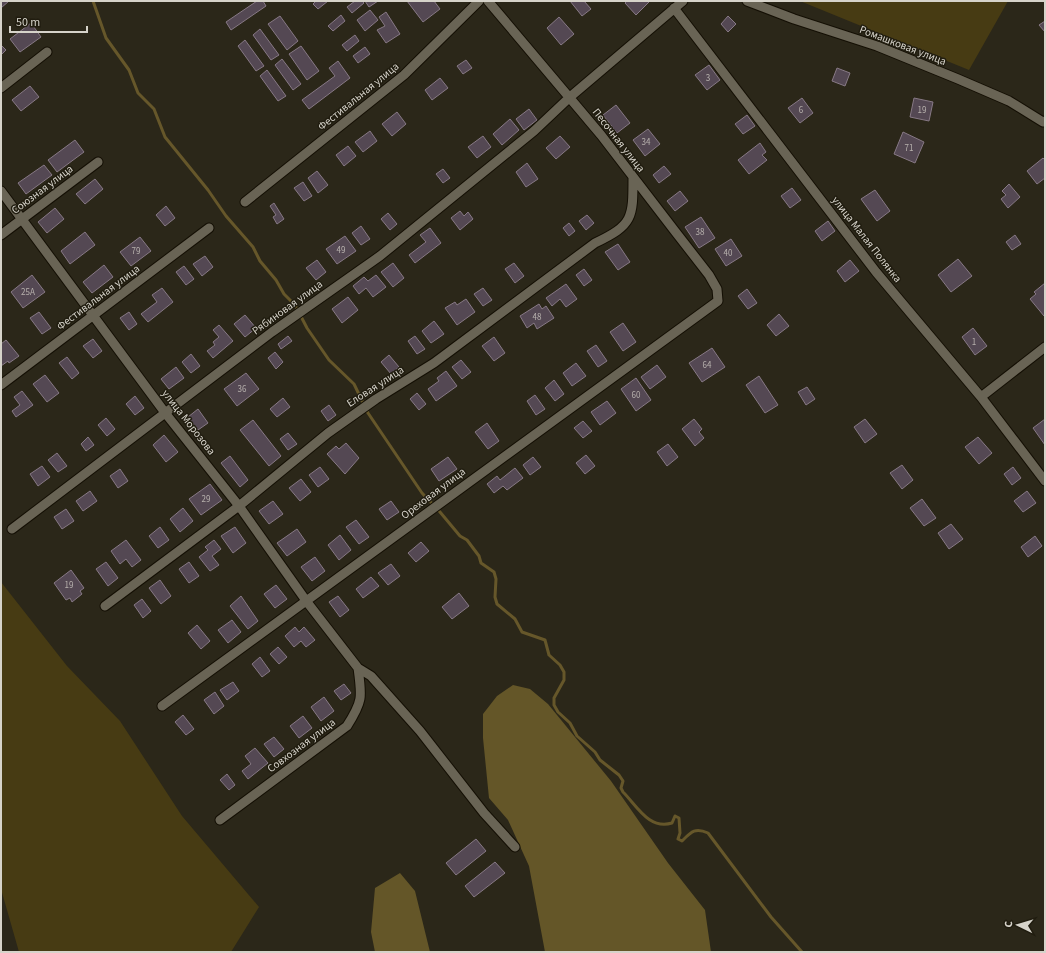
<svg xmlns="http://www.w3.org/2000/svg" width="1046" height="953" viewBox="0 0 1046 953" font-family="'Source Sans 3',sans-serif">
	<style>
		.green { fill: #473b13 }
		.forest { fill: #645628 }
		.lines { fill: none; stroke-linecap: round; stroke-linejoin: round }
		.stream { stroke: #66572a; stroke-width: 3 }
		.building { fill: #544853; stroke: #877985 }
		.minor-casing { stroke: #140f04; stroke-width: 11 }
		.minor { stroke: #696455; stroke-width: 9 }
		.labels { text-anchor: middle; stroke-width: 3; stroke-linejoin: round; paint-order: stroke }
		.number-label { font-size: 9px; fill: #b6b0ac }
		.street-label { font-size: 11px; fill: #d6d3ca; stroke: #211d10 }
	</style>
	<rect width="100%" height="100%" fill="#2b2719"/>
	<path class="green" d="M800 1H1008L969 70Z
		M1 582 67 666 120 721 182 816 259 907 231 952H19L1 889Z"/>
	<path class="forest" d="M513 685 530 689 548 704 611 781 668 863 705 910 711 952H545L529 866 508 820 489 798 483 738V714L497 696Z
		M400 873 415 891 430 952H375L371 932 375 888Z"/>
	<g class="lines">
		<path class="stream" d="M93 1 106 38 129 70 138 93 154 109 165 137 208 190 226 216 253 247 260 261 276 280 284 294 295 305 307 328 329 360 354 384 368 413 422 493 440 512 460 536 467 540 479 556 481 563 494 572 496 579 495 597 497 604 515 619 522 632 545 640 549 655 560 665 564 672V680L554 698V705L558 712 570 723 577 736 595 752 600 760 619 775 623 781 621 788 623 792C637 806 649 830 672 823L675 816 679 818 680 833 678 839 682 841C691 832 695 827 708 833L771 917 802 952"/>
	</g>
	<path class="building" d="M1 1H9L1 8Z
		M257 1H263L266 6 231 30 226 22Z
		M316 1H328L318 9 313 4Z
		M355 1H362L364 3 352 13 347 7Z
		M365 1H378L369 7Z
		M407 1H434L440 9 423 22Z
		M570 1H584L591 9 582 16Z
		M627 1H650L636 15 625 3Z
		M370 10 378 20 365 31 357 20Z
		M386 12 400 34 386 43 377 30 385 26 379 17Z
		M341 15 345 21 333 31 328 26Z
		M280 16 298 41 287 50 268 24Z
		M728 16 736 24 728 32 721 24Z
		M559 17 574 34 561 45 547 28Z
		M1045 21V32L1039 25Z
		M31 23 41 37 20 52 10 39Z
		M260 29 279 55 271 60 253 35Z
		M355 35 359 41 347 51 342 45Z
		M245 40 264 66 256 71 238 46Z
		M1 45 6 50 1 55Z
		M301 46 319 71 307 80 289 54Z
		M365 47 370 54 358 63 353 56Z
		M282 59 301 84 293 90 275 65Z
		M466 60 472 68 463 74 457 66Z
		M338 61 350 78 309 109 302 100 335 76 329 68Z
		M709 65 720 80 707 90 695 75Z
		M837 68 850 73 845 86 832 81Z
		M267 70 286 96 278 101 260 76Z
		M440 78 448 88 432 100 425 90Z
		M30 86 39 97 21 111 12 100Z
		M802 98 813 113 800 123 788 108Z
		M914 98 933 102 929 121 910 117Z
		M616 105 630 123 617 133 603 115Z
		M529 109 537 120 524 130 516 119Z
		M397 112 406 124 392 136 382 124Z
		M747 115 755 126 743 134 735 124Z
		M510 119 519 130 502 145 493 134Z
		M648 129 660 144 645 156 633 140Z
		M370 131 377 141 363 152 355 142Z
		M903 132 924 142 915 163 894 154Z
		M483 136 491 147 477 158 468 147Z
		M560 136 570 147 556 159 546 148Z
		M75 140 84 152 57 172 48 160Z
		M760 143 766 152 762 155 767 160 749 174 738 160Z
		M348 146 356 156 344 166 336 155Z
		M1043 158 1045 160V178L1037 184 1027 171Z
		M527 163 538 179 526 187 516 172Z
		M44 165 52 175 26 194 18 183Z
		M664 166 671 174 659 183 653 175Z
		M443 169 450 178 443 183 436 174Z
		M317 171 328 185 318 193 308 178Z
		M95 179 103 189 85 204 76 194Z
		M303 182 312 196 304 201 294 188Z
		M1009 184 1020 197 1008 208 1001 199 1006 195 1002 191Z
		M792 188 801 200 790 208 781 196Z
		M875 190 890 211 877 221 861 199Z
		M680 191 688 201 675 211 667 201Z
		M274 203 284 219 277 224 273 217 276 215 270 206Z
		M166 206 175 218 165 226 156 215Z
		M55 208 64 219 47 233 38 222Z
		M460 211 464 216 468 212 473 219 460 230 451 218Z
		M388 213 397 224 390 230 381 219Z
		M587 215 594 223 586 230 579 221Z
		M701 217 715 238 699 248 685 227Z
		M828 221 835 231 822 241 815 231Z
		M569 223 575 231 569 236 563 228Z
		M361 226 370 239 361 245 352 233Z
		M430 228 441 243 415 263 409 255 426 242 420 235Z
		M85 232 95 245 70 264 61 251Z
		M1015 235 1021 244 1012 250 1006 242Z
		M345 236 356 251 337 264 326 249Z
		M140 237 151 251 131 266 120 252Z
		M731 239 742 256 726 266 715 249Z
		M618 244 630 262 618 270 605 252Z
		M205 256 213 267 202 276 193 264Z
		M958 259 972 276 951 292 938 275Z
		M317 260 326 272 316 280 306 268Z
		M850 260 859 271 845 282 837 271Z
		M393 263 404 278 393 287 381 272Z
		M514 263 524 276 515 283 505 269Z
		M104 265 113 277 92 293 83 282Z
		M184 266 194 279 186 285 176 272Z
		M584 269 592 280 584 286 576 275Z
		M32 275 45 292 23 308 11 292Z
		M376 275 386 287 373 297 366 288 359 294 353 286 364 277 368 281Z
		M1045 283V315L1044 316 1030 299 1036 294 1034 292Z
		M566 284 577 299 566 307 560 299 552 306 546 298Z
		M162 288 173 302 148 322 141 314 157 302 152 295Z
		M483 288 492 300 483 306 474 294Z
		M747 289 757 303 748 309 738 296Z
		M348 297 358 310 342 323 332 309Z
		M466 299 475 312 457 325 445 308 455 302 457 305Z
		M539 304 542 309 546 306 554 318 537 329 534 323 527 328 520 316Z
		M39 312 51 328 42 334 30 318Z
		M129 312 137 324 129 330 120 318Z
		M779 314 789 326 776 336 767 325Z
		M245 315 256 328 245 337 234 324Z
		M434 321 444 334 431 343 422 331Z
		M623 323 636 342 623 351 610 332Z
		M219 325 233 341 213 358 207 351 215 345 213 342 219 337 213 330Z
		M973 328 987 346 975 355 962 337Z
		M288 336 292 341 281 349 278 344Z
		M415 336 425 349 417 354 408 341Z
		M494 337 505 353 494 361 482 346Z
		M93 339 102 351 93 358 83 346Z
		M6 340 19 356 9 363 8 361 1 366V344Z
		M596 345 607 361 598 367 587 351Z
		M712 348 725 367 702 382 689 363Z
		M275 352 283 362 276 369 268 358Z
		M191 354 200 366 191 373 182 362Z
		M389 355 399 367 391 374 381 362Z
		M67 357 79 373 72 379 59 363Z
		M461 360 471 372 462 379 452 367Z
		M576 363 586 376 572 386 563 373Z
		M657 365 666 377 650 389 641 377Z
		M176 367 184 378 169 389 161 379Z
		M446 371 457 386 436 401 428 389 439 381 437 378Z
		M246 373 259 389 237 406 224 389Z
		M45 375 59 393 47 402 33 384Z
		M759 376 778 405 765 413 746 385Z
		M636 378 651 400 636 411 621 389Z
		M554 380 564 394 555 401 545 388Z
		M807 387 815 399 806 405 798 392Z
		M22 391 33 405 16 417 12 411 20 405 14 397Z
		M417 393 426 404 419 410 410 399Z
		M535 395 545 409 536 415 527 401Z
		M135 396 144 408 135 415 126 404Z
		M283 398 290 407 277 417 270 409Z
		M607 401 616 413 600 425 591 412Z
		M329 405 336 415 328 421 321 411Z
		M198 409 208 423 198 430 188 417Z
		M106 418 115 429 107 436 98 425Z
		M694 419 702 429 699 432 704 438 695 446 682 429Z
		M865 419 877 434 865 443 854 427Z
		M1045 419V445L1033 428Z
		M253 420 281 456 269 466 240 430Z
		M583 421 592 431 583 438 574 428Z
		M487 423 499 441 488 449 475 432Z
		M288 433 297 444 288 450 280 439Z
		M164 435 178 452 166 462 153 445Z
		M88 437 94 445 86 451 81 444Z
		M978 437 992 453 979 464 965 447Z
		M346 443 359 458 345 474 327 454 336 446 339 449Z
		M668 444 678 457 667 466 657 452Z
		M57 453 67 466 58 472 48 460Z
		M586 455 595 466 585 474 576 463Z
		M230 456 248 480 240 487 221 463Z
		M448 457 457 469 439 481 431 469Z
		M533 457 541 467 530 475 523 465Z
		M902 465 913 480 902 489 890 473Z
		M42 466 50 477 38 486 30 474Z
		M320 467 329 479 318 487 309 475Z
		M1013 467 1021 478 1012 485 1004 474Z
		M515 468 523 478 507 490 503 486 494 493 487 484 497 476 500 480Z
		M120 469 128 481 118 488 110 476Z
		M301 479 311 492 300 501 289 488Z
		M210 484 222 500 201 515 189 499Z
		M90 491 97 501 83 511 76 501Z
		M1027 491 1036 503 1023 512 1014 501Z
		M922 499 936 518 924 526 910 508Z
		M273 501 283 514 269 524 259 511Z
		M391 501 399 512 387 520 379 509Z
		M183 508 193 521 180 532 170 519Z
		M66 509 74 521 62 529 54 517Z
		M356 520 369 537 359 544 346 527Z
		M951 524 963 539 949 549 938 533Z
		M160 527 169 540 158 548 149 536Z
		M235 527 246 543 233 553 221 536Z
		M297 529 306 542 287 556 277 543Z
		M340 535 351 550 339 560 328 545Z
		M1035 536 1042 546 1028 557 1021 547Z
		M126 540 141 560 132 567 126 559 120 564 111 551Z
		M214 540 221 549 212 556 219 565 210 571 199 557 208 550 205 547Z
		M421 542 429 551 416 562 408 553Z
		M315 557 325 571 312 581 301 567Z
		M106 562 118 578 108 586 96 569Z
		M189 562 199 576 189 583 179 569Z
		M391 564 400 576 388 585 378 573Z
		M71 570 84 588 80 591 82 594 72 602 70 598 66 600 54 583Z
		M371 577 379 586 363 598 356 589Z
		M160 580 171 596 161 604 149 588Z
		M276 585 287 599 275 608 264 594Z
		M459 593 469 606 452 619 442 607Z
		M241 596 258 621 248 629 230 606Z
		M338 596 349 610 340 617 329 602Z
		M142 599 151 611 143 618 134 605Z
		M232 620 241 632 228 643 218 630Z
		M197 625 210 641 201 649 188 633Z
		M295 627 299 632 304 627 315 640 306 647 301 641 294 647 285 636Z
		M278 647 287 657 279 664 270 654Z
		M260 657 270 671 262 677 252 664Z
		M233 682 239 691 227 700 220 690Z
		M344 684 351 693 341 700 334 691Z
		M215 692 224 706 214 714 204 700Z
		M324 697 334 711 321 721 311 707Z
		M183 715 194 729 186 735 175 722Z
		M303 716 312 728 299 738 290 726Z
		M274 737 284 749 274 757 264 744Z
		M255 748 268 763 248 779 242 771 251 764 245 756Z
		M227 774 235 785 229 790 220 780Z
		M476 839 486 851 456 875 446 863Z
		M495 862 505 873 474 897 465 886Z"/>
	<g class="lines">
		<defs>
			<path id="minor" d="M747 1 794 19 877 46 958 79 1009 101 1043 122 1045 121
				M674 8 876 272 981 397 1045 481
				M1 88 47 52
				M1 191 166 414 239 506 307 602 358 668 371 676 420 731 484 813 515 847
				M245 202 404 75 479 1
				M1 235 98 162
				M1 385 209 228
				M981 397 1045 347
				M12 529 272 332 380 256 534 131 570 97 683 1
				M105 606 239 506 328 433 376 399 434 363 595 243C633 225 633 218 633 178
				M162 706 718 301 717 289 709 275 674 230 601 135 488 1
				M220 820 347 726C363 701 362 697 358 668"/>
		</defs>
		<use href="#minor" class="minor-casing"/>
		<use href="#minor" class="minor"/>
	</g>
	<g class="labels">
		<g class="number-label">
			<text x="708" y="81">3</text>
			<text x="801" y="113">6</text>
			<text x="922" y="113">19</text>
			<text x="646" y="145">34</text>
			<text x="909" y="151">71</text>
			<text x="700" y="235">38</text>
			<text x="341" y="253">49</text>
			<text x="136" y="254">79</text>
			<text x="728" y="256">40</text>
			<text x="28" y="295">25А</text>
			<text x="537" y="320">48</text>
			<text x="974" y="345">1</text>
			<text x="707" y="368">64</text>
			<text x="242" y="392">36</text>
			<text x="636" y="398">60</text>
			<text x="206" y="502">29</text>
			<text x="69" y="588">19</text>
		</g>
		<g class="street-label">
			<text transform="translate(903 45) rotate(21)" y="4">Ромашковая улица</text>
			<text transform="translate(358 96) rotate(-39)" y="4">Фестивальная улица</text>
			<text transform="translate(619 140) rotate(52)" y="4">Песочная улица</text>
			<text transform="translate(42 189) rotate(-37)" y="4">Союзная улица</text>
			<text transform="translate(867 239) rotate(52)" y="4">улица Малая Полянка</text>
			<text transform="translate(98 297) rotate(-37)" y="4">Фестивальная улица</text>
			<text transform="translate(287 307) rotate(-36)" y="4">Рябиновая улица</text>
			<text transform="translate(375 386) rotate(-33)" y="4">Еловая улица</text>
			<text transform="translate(189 422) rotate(52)" y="4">улица Морозова</text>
			<text transform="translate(433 493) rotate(-37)" y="4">Ореховая улица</text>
			<text transform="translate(301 745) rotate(-37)" y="4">Совхозная улица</text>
		</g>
	</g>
	<rect width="1046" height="953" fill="none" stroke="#d6d3ca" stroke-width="4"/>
	<g transform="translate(1018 925) rotate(275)" stroke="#211d10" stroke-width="3" paint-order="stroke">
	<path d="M0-3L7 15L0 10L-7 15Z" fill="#d6d3ca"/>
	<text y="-6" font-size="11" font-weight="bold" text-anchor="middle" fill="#d6d3ca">С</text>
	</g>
	<path d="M10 26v6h77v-6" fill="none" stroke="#d6d3ca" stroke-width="2"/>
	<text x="16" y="26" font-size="12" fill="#d6d3ca" stroke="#211d10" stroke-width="3" paint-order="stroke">50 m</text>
</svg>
